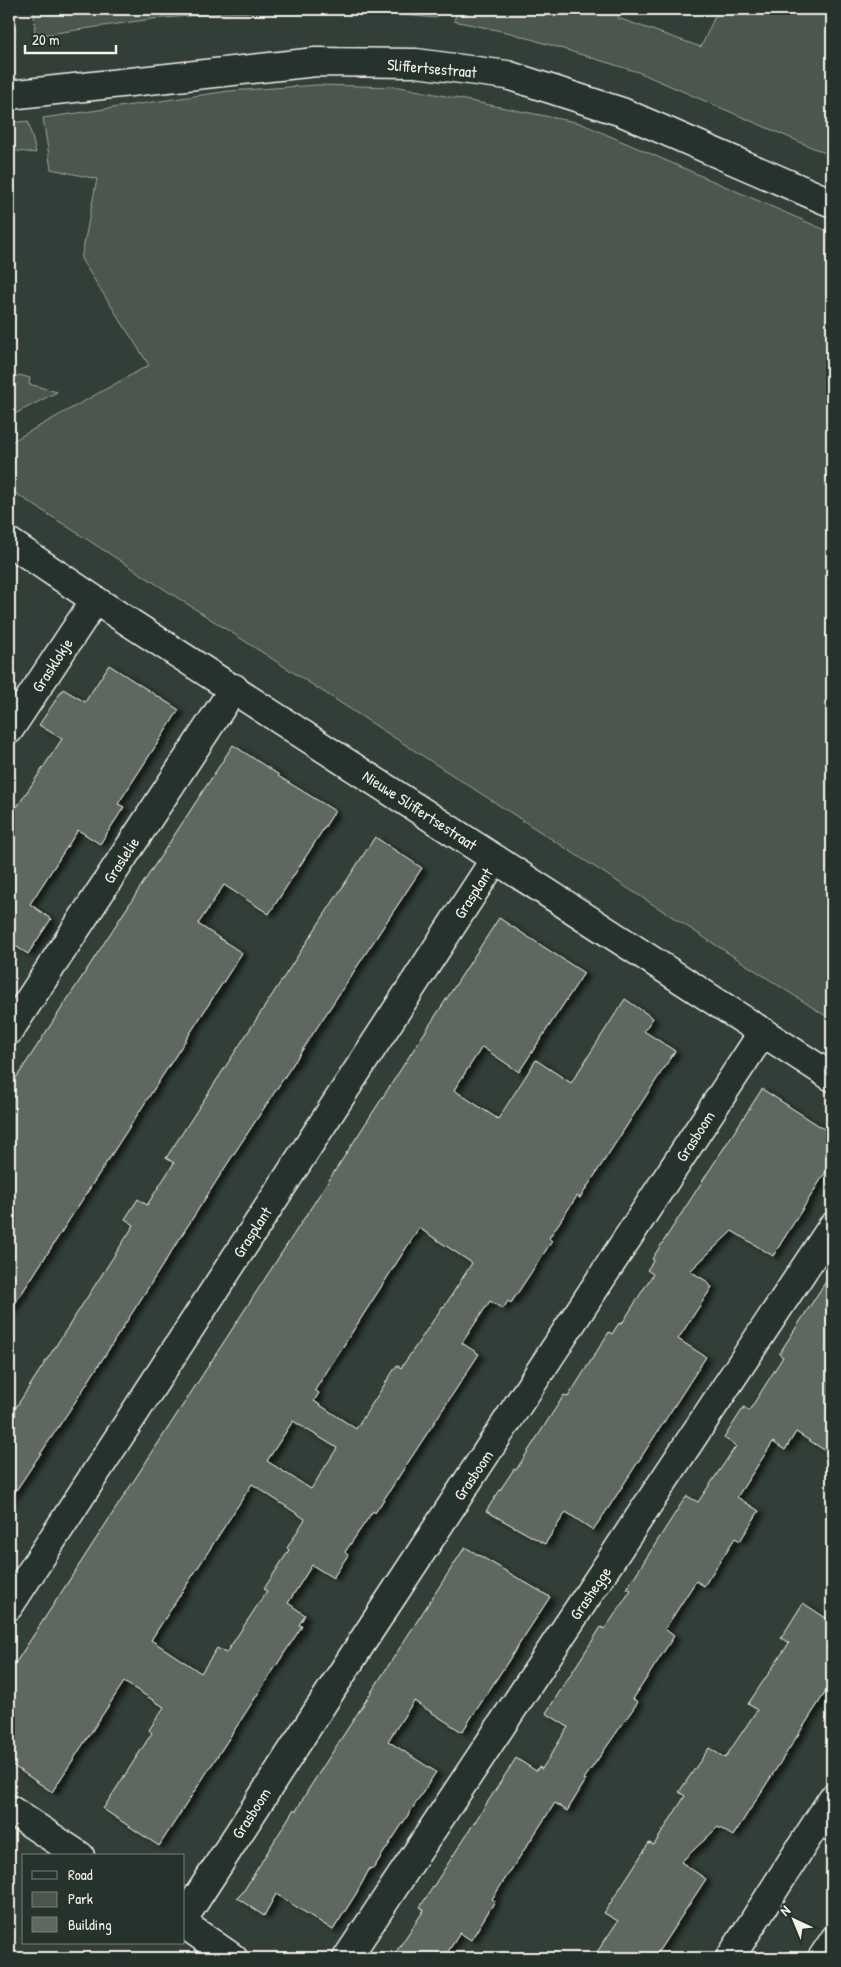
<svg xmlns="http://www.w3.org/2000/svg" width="841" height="1967" viewBox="0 0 841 1967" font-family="'Patrick Hand',sans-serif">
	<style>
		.green { fill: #4c564f; stroke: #a0a49c }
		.building { fill: #5f6861; stroke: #f4f1e8; fill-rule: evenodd; filter: url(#shadow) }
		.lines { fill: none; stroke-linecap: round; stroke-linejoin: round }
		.lane-casing { stroke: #f4f1e8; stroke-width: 21 }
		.street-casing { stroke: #f4f1e8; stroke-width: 31 }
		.secondary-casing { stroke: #f4f1e8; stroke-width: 31 }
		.lane { stroke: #26332d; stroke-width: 18 }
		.street { stroke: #26332d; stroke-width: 28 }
		.secondary { stroke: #26332d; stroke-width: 28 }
		.labels { text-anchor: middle; stroke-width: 4.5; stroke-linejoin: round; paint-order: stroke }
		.street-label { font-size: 16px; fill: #f4f1e8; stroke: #26332d }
	</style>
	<defs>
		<filter id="shadow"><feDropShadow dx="5.5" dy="3" stdDeviation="2.5" flood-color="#0009"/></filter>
	</defs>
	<rect width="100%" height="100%" fill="#323e38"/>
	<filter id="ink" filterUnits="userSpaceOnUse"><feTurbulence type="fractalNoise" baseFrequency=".02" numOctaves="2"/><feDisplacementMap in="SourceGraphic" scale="10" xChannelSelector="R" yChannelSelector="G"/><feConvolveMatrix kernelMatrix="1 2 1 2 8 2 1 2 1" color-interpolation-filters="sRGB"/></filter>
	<g filter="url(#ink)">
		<path class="green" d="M34 9H440L436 18 339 9 226 13 152 19 35 36Z
			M458 9H619L618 18 701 47 716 14 701 9H832V156L638 72 511 33 454 21Z
			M317 85 400 87 580 123 832 233V1020L9 489V443L149 365 81 259 97 179 51 169 43 118 229 91Z
			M28 121 36 153 9 150V152V123Z
			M19 375 30 378 29 384 57 392 9 417V381Z"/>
		<path class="building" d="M109 665 179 710 118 804 124 807 100 844 78 830 30 904 51 919 28 954 9 942V819L62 739 39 725 63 689 85 702Z
			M233 745 276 773 279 775 278 776 335 811 269 914 224 885 198 924 242 953 9 1313V1089Z
			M375 837 422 868 226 1166 79 1396 9 1501V1418L134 1225 125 1219 138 1199 147 1205 174 1163 166 1158Z
			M499 918 584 973 519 1072 482 1047 454 1090 498 1119 536 1060 571 1083 625 999 653 1018 644 1031 675 1051 580 1198 577 1196 549 1238 552 1241 511 1303 508 1301 503 1309 490 1301 462 1343 479 1354 375 1513 373 1511 345 1552 348 1555 333 1578 312 1565 288 1603 305 1615 299 1625 302 1626 159 1846 103 1809 152 1733 149 1730 164 1707 124 1682 52 1792 9 1763V1673ZM419 1228 472 1263 444 1307 443 1306 401 1368 397 1365 356 1429 314 1401 319 1393 315 1390ZM293 1421 337 1448 311 1489 267 1461ZM252 1484 305 1519 287 1548 289 1550 264 1589 267 1591 226 1653 217 1648 201 1673 151 1640Z
			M762 1089 832 1134V1162L773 1256 732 1231 690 1271 708 1282 707 1283 712 1287 678 1339 706 1357 607 1510 593 1530 566 1512 545 1544 486 1511 514 1469 516 1470 564 1395 568 1397 609 1332 612 1334 619 1323 621 1325 653 1274 647 1270 654 1260 652 1259Z
			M832 1272V1455L796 1432 785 1450 773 1442 737 1497 759 1511 740 1541 735 1538 704 1586 696 1581 665 1629 674 1636 633 1699 638 1702 584 1779 586 1780 567 1811 555 1803 492 1899 495 1901 471 1940 460 1933 444 1958H392L424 1910 420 1907 516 1758 536 1771 539 1767 542 1769 568 1727 546 1713 601 1627 605 1629 631 1590 627 1588 683 1501 687 1496 698 1502 736 1446 724 1438 744 1407 749 1411 783 1357 779 1354Z
			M465 1547 550 1597 462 1732 414 1701 388 1741 436 1772 373 1869 370 1868 356 1894 333 1930 276 1894 264 1916 237 1898 243 1892 294 1809 296 1811 308 1790Z
			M803 1603 832 1622V1682L733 1836 718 1827 681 1862 706 1879 654 1958H593L618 1921 604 1913 649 1843 654 1845 685 1796 679 1792 709 1748 725 1758 757 1710 748 1704 789 1643 781 1638Z"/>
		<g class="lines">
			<defs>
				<path id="lane" d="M817 1823 832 1833
					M816 1958 832 1934"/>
				<path id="street" d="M9 95 316 62 416 63 507 75 622 112 832 203
					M9 730 95 600
					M9 1031 234 688
					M9 1606 495 859
					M9 1809 80 1856
					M184 1918 370 1630 763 1032
					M184 1924 233 1958
					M347 1958 832 1227
					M730 1958 832 1799"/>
				<path id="secondary" d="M9 542 95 600 832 1077"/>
			</defs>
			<use href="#lane" class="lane-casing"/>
			<use href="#street" class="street-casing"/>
			<use href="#secondary" class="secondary-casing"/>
			<use href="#lane" class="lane"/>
			<use href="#street" class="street"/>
			<use href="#secondary" class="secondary"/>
		</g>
	</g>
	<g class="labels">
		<g class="street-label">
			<text transform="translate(432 68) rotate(5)" y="6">Sliffertsestraat</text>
			<text transform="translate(52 665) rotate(-57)" y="6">Grasklokje</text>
			<text transform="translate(420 810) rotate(33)" y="6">Nieuwe Sliffertsestraat</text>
			<text transform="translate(121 860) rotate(-57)" y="6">Graslelie</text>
			<text transform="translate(473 893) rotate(-57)" y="6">Grasplant</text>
			<text transform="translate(695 1136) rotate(-57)" y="6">Grasboom</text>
			<text transform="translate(252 1232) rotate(-57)" y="6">Grasplant</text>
			<text transform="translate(473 1475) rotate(-56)" y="6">Grasboom</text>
			<text transform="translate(590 1593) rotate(-56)" y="6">Grashegge</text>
			<text transform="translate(251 1813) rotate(-57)" y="6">Grasboom</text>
		</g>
	</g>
	<rect width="841" height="1967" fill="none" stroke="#26332d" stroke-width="30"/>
	<rect x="15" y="15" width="811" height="1937" fill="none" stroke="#f4f1e8" stroke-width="2" filter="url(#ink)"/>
	<rect x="22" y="1854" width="162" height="90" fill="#26332d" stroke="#787f78"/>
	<rect x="32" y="1871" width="25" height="8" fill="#26332d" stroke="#787f78"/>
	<text x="68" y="1880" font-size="15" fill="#f4f1e8">Road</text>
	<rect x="32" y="1892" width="25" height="15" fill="#4c564f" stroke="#787f78"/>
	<text x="68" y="1904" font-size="15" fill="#f4f1e8">Park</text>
	<rect x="32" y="1917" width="25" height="15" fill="#5f6861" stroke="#787f78"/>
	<text x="68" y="1930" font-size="15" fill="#f4f1e8">Building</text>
	<g transform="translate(794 1920) rotate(316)" stroke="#26332d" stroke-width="4" paint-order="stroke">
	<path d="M0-4L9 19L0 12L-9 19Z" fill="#f4f1e8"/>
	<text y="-8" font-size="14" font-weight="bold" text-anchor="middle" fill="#f4f1e8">N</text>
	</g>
	<path d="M25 45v8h91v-8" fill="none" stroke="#f4f1e8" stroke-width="2.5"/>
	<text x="32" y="45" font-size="15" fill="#f4f1e8" stroke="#26332d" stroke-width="4" paint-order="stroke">20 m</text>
</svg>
